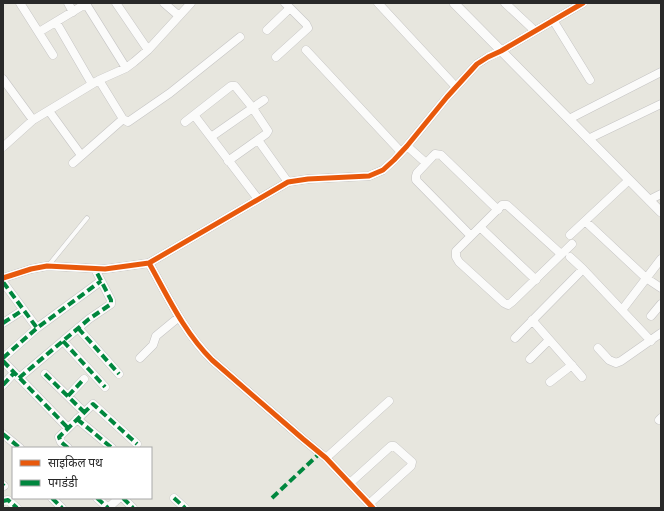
<svg xmlns="http://www.w3.org/2000/svg" width="664" height="511" viewBox="0 0 664 511" font-family="'Exo 2','Noto Sans Devanagari',sans-serif">
	<style>
		.lines { fill: none; stroke-linecap: round; stroke-linejoin: round }
		.service-casing { stroke: #c5c4c4; stroke-width: 5 }
		.minor-casing { stroke: #c5c4c4; stroke-width: 9 }
		.tertiary-casing { stroke: #c5c4c4; stroke-width: 10 }
		.service { stroke: #fbfbfa; stroke-width: 4 }
		.minor { stroke: #fbfbfa; stroke-width: 8 }
		.tertiary { stroke: #fbfbfa; stroke-width: 9 }
		.quiet { stroke: #00873e; stroke-width: 4; stroke-dasharray: 8 4; stroke-linecap: butt }
		.cycleway-casing { stroke: #fff; stroke-width: 8 }
		.cycleway { stroke: #e8590c; stroke-width: 5 }
	</style>
	<rect width="100%" height="100%" fill="#e7e6de"/>
	<g class="lines">
		<defs>
			<path id="service" d="M48 266 87 218"/>
			<path id="minor" d="M20 3 53 55
				M68 3 73 12
				M116 3 148 50
				M164 3 179 16
				M378 3 456 87
				M505 3 535 31
				M86 4 126 68
				M553 20 590 80
				M56 22 92 84
				M267 30 290 8
				M39 32 87 3
				M306 50 401 152
				M276 57 308 28 306 24 285 3
				M3 79 33 120
				M99 80 123 119 128 122 170 93 240 37
				M49 111 81 155
				M194 115 258 199
				M569 119 661 72
				M185 122 231 86H235L252 107 268 131 266 134 228 161
				M211 137 264 100
				M588 139 661 104
				M258 140 288 182
				M407 146 426 163
				M3 147 33 120 99 80 126 68 134 62 148 50 191 3
				M73 163 123 119
				M649 200 661 194
				M585 221 646 278 661 288
				M480 227 536 280
				M570 235 629 180
				M471 236 416 180V176L417 173 433 156 435 154 441 155 498 210
				M561 254 507 205H502L456 251V257L459 262 504 303 508 305 512 302 572 244
				M570 257 583 269 651 341
				M149 263C168 297 184 332 212 360L303 439 326 458 373 508
				M3 278 31 269 47 266 105 269 149 263 288 182 308 179 369 176 383 170 394 160 407 146 447 97 477 64 488 57 501 51 583 3
				M3 282 37 328
				M622 310 661 259
				M651 316 661 304
				M532 320 582 377
				M3 323 23 310
				M78 328 119 374
				M515 338 583 269
				M63 341 105 387
				M598 348 609 360 616 363 621 361 661 333
				M3 358 37 328 101 281
				M140 358 153 345 156 336 179 317
				M530 359 549 340
				M3 361 68 428
				M45 374 84 412
				M19 378 89 319 111 304V300L95 269
				M550 382 572 365
				M3 385 14 373
				M68 396 84 379
				M77 419 112 448
				M659 420 661 418
				M3 434 20 448
				M68 448 61 442 59 437 93 404 137 444
				M326 458 389 401
				M350 483 391 446H394L412 462 411 466 369 504
				M3 485 4 486
				M52 498 62 508
				M97 498 108 508
				M123 498 133 508
				M174 498 185 508
				M3 501 8 500 17 508
				M108 508 119 498"/>
			<path id="tertiary" d="M454 3 661 212"/>
		</defs>
		<use href="#service" class="service-casing"/>
		<use href="#minor" class="minor-casing"/>
		<use href="#tertiary" class="tertiary-casing"/>
		<use href="#service" class="service"/>
		<use href="#minor" class="minor"/>
		<use href="#tertiary" class="tertiary"/>
		<path class="quiet" d="M3 282 37 328
			M3 323 23 310
			M78 328 119 374
			M63 341 105 387
			M3 358 37 328 101 281
			M3 361 68 428
			M45 374 84 412
			M19 378 89 319 111 304V300L95 269
			M3 385 14 373
			M68 396 84 379
			M77 419 112 448
			M3 434 20 448
			M68 448 61 442 59 437 93 404 137 444
			M3 485 4 486
			M52 498 62 508
			M97 498 108 508
			M123 498 133 508
			M174 498 185 508
			M272 498 320 453
			M3 501 8 500 17 508"/>
		<defs>
			<path id="cycleway" d="M149 263C168 297 184 332 212 360L303 439 326 458 373 508
				M3 278 31 269 47 266 105 269 149 263 288 182 308 179 369 176 383 170 394 160 407 146 447 97 477 64 488 57 501 51 583 3"/>
		</defs>
		<use href="#cycleway" class="cycleway-casing"/>
		<use href="#cycleway" class="cycleway"/>
	</g>
	<rect width="664" height="511" fill="none" stroke="#292929" stroke-width="8"/>
	<rect x="12" y="447" width="140" height="52" fill="#ffffff" stroke="#a9a9a9"/>
	<rect x="20" y="460" width="20" height="6" fill="#e8590c" stroke="#a9a9a9"/>
	<text x="48" y="467" font-size="12" fill="#292929">साइकिल पथ</text>
	<rect x="20" y="480" width="20" height="6" fill="#00873e" stroke="#a9a9a9"/>
	<text x="48" y="487" font-size="12" fill="#292929">पगडंडी</text>
</svg>
